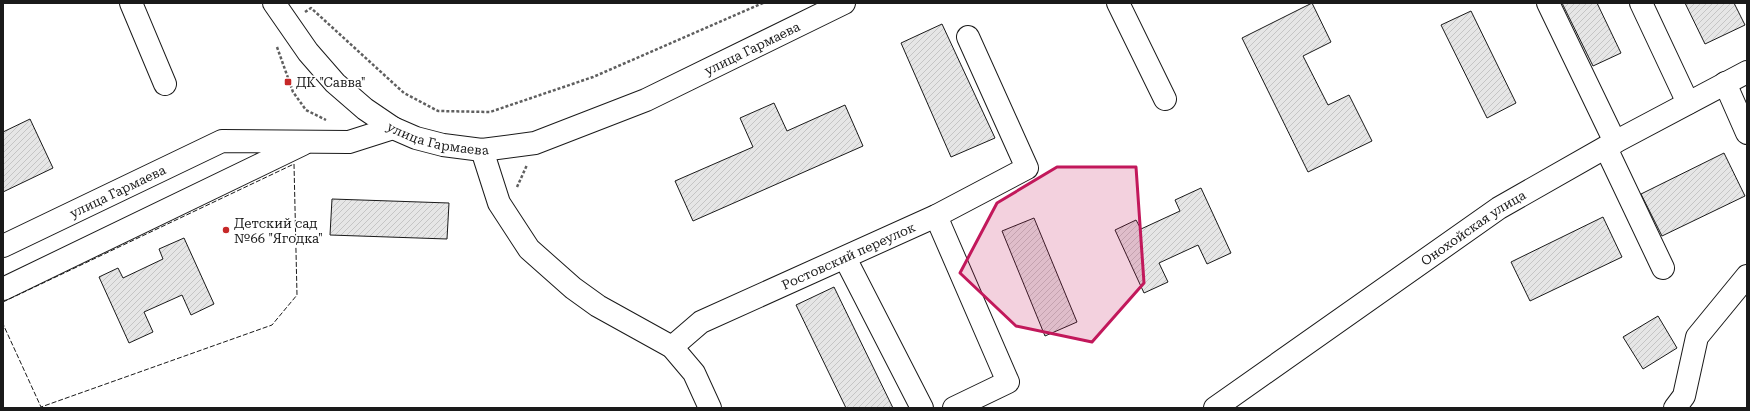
<svg xmlns="http://www.w3.org/2000/svg" width="1750" height="411" viewBox="0 0 1750 411" font-family="'Roboto Serif',serif">
	<style>
		.building { fill: url(#building-hatch); stroke: #1a1a1a }
		.lines { fill: none; stroke-linecap: round; stroke-linejoin: round }
		.minor-casing { stroke: #1a1a1a; stroke-width: 24 }
		.path { stroke: #5f5f5f; stroke-width: 2.5; stroke-dasharray: 3 2; stroke-linecap: butt }
		.minor { stroke: #fff; stroke-width: 22 }
		.fence { stroke: #1a1a1a; stroke-width: 1; stroke-dasharray: 5 2; stroke-linecap: butt }
		.marked { fill: #c2185b; fill-opacity: 0.2; stroke: #c2185b; stroke-width: 3; stroke-linejoin: round }
		.poi-dot { fill: #c62828; stroke: #fff; stroke-width: 1.5 }
		.labels { text-anchor: middle; stroke-width: 3; stroke-linejoin: round; paint-order: stroke }
		.street-label { font-size: 13px; fill: #1a1a1a; stroke: #fff }
		.poi-label { font-size: 13px; fill: #1a1a1a; stroke: #fff; text-anchor: start }
	</style>
	<defs>
		<pattern id="building-hatch" width="6" height="6" patternUnits="userSpaceOnUse"><rect width="6" height="6" fill="#e6e6e6"/><path d="M-1 1l2-2M0 6l6-6M5 7l2-2" fill="none" stroke="#c5c5c5"/></pattern>
	</defs>
	<rect width="100%" height="100%" fill="#fff"/>
	<path class="building" d="M1312 3 1331 42 1303 56 1328 105 1349 95 1372 141 1308 172 1242 38Z
		M1562 3H1597L1621 53 1593 66Z
		M1685 3H1734L1745 25 1705 44Z
		M1471 11 1516 103 1487 118 1441 25Z
		M942 24 995 138 951 157 901 43Z
		M774 103 787 131 845 105 863 146 693 221 675 181 753 147 740 118Z
		M30 119 53 168 3 192V132Z
		M1724 153 1745 196 1662 236 1641 194Z
		M1201 188 1231 253 1207 264 1198 245 1159 263 1168 282 1144 293 1115 230 1136 220 1141 229 1180 211 1175 200Z
		M332 199 449 203 447 239 330 235Z
		M1603 217 1622 257 1530 301 1511 262Z
		M1034 218 1077 322 1045 336 1002 231Z
		M184 238 214 304 191 315 182 295 144 312 153 332 129 343 99 277 118 268 123 278 163 259 159 249Z
		M834 287 893 408H846L796 305Z
		M1658 316 1677 348 1643 369 1623 337Z"/>
	<g class="lines">
		<defs>
			<g id="minor">
				<path d="M131 3 165 84"/>
				<path id="s1" d="M274 3 308 52 335 83 365 109 393 128 416 138 443 145 482 150 535 143 646 100 844 3"/>
				<path d="M1118 3 1165 99"/>
				<path d="M1548 3 1615 142"/>
				<path d="M1641 3 1688 103"/>
				<path d="M1725 83 1747 133"/>
				<path d="M1606 148 1663 268"/>
				<path d="M482 150 499 203 529 249 573 288 598 306 672 347 694 373 710 408"/>
				<path d="M936 216 1008 382 954 408"/>
				<path id="s2" d="M3 246 222 141 349 142 393 128"/>
				<path d="M845 258 922 408"/>
				<path d="M3 289 303 144"/>
				<path id="s3" d="M672 347 701 322 936 216 1027 168 968 37"/>
				<path id="s4" d="M1215 408 1499 208 1615 142 1747 72"/>
				<path d="M1675 408 1684 396 1697 337 1747 276"/>
			</g>
		</defs>
		<use href="#minor" class="minor-casing"/>
		<path class="path" d="M305 12 311 8 404 93 438 111 490 112 593 77 763 3
			M277 47 293 92 306 110 326 120
			M517 187 527 165"/>
		<use href="#minor" class="minor"/>
		<path class="fence" d="M3 302 294 164 297 295 272 325 41 407 3 324"/>
	</g>
	<path class="marked" d="M1057 167H1136L1144 283 1092 342 1016 326 960 273 997 203Z"/>
	<g class="poi-dot">
		<rect x="284" y="78" width="8" height="8" rx="2"/>
		<circle cx="226" cy="230" r="4"/>
	</g>
	<g class="labels">
		<g class="street-label">
			<text dy="5" stroke="none"><textPath href="#s1" startOffset="557">улица Гармаева</textPath></text>
			<text dy="5" stroke="none"><textPath href="#s1" startOffset="221">улица Гармаева</textPath></text>
			<text dy="5" stroke="none"><textPath href="#s2" startOffset="127">улица Гармаева</textPath></text>
			<text dy="5" stroke="none"><textPath href="#s4" startOffset="315">Онохойская улица</textPath></text>
			<text dy="5" stroke="none"><textPath href="#s3" startOffset="200">Ростовский переулок</textPath></text>
		</g>
		<g class="poi-label">
			<text x="296" y="87">ДК "Савва"</text>
			<text x="234" y="228">Детский сад<tspan x="234" dy="15">№66 "Ягодка"</tspan></text>
		</g>
	</g>
	<rect width="1750" height="411" fill="none" stroke="#1a1a1a" stroke-width="8"/>
</svg>
